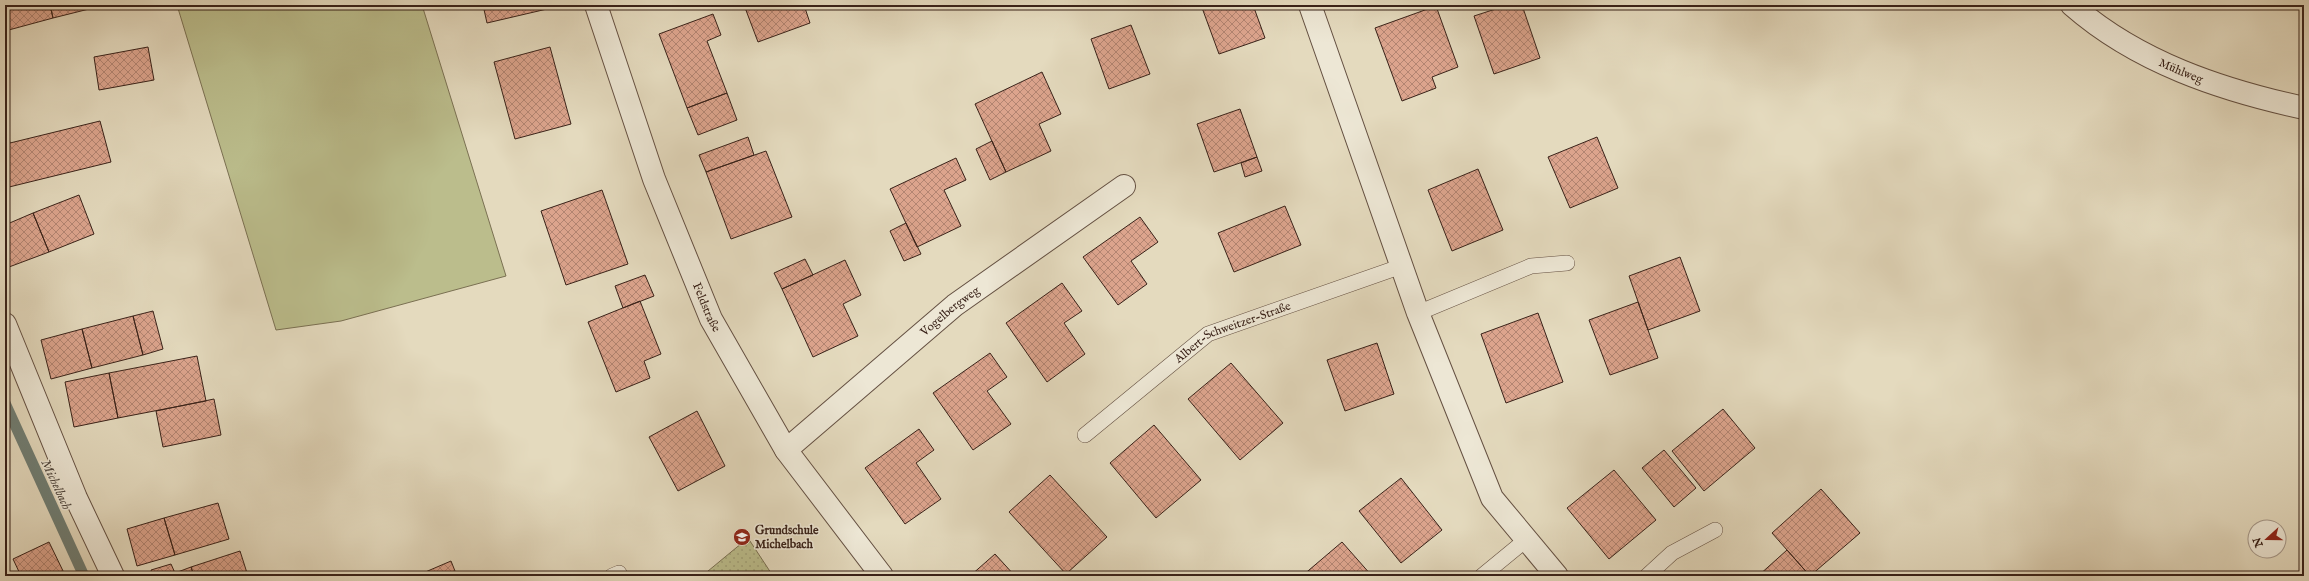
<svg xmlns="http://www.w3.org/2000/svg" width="2309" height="581" viewBox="0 0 2309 581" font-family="'IM FELL English',serif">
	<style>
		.grass { fill: url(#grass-dots); stroke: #7a7052 }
		.garden { fill: #bbbd8c; stroke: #7a7052 }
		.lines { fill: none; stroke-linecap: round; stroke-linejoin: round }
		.stream { stroke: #707e74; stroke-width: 11 }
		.building { fill: url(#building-cross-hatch); stroke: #392219 }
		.lane-casing { stroke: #645042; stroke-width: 16 }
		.street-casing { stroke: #645042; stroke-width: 24 }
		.lane { stroke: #ede7d5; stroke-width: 15 }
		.street { stroke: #ede7d5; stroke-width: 22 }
		.labels { text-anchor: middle; stroke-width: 3; stroke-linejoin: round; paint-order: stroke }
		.street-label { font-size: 12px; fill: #392219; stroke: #ede7d5 }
		.poi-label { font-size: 12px; font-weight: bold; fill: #392219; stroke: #ede7d5; text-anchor: start }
		.water-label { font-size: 13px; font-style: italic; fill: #50483f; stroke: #ede7d5 }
	</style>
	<defs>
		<pattern id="grass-dots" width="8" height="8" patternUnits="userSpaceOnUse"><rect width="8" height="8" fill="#bbbd8c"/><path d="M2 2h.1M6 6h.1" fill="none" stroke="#a2a278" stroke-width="1.8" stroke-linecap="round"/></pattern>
		<pattern id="building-cross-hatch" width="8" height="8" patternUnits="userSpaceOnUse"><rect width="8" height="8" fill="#dca48d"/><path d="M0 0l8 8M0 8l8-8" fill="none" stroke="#b38572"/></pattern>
	</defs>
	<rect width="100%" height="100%" fill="#e4dabe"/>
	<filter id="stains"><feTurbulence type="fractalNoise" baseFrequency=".005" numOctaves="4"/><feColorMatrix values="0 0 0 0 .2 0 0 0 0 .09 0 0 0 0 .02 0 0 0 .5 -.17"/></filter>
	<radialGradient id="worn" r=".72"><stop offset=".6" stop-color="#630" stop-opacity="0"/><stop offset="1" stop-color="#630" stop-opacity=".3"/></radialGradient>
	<path class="grass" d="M748 538 773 576H702Z"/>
	<path class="garden" d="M177 5H422L506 276 341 321 276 330Z"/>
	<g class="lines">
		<path class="stream" d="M5 403 84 576"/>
	</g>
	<path class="building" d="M5 5H50L53 18 5 31Z
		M50 5H88L89 9 53 18Z
		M483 5H546L547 9 487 23Z
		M744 5H804L810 23 758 42Z
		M1201 5H1253L1265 38 1219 54Z
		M1508 5H1522L1540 58 1494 74 1474 16Z
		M1436 6 1458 67 1432 77 1436 88 1402 101 1375 28Z
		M713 14 721 35 707 41 727 93 687 108 659 34Z
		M1131 25 1150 74 1109 89 1091 39Z
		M148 47 154 80 99 90 94 57Z
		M550 47 571 124 515 139 494 62Z
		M1042 72 1061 114 1039 124 1051 151 1006 172 975 104Z
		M727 93 737 120 698 135 687 108Z
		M1240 109 1257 157 1214 172 1197 124Z
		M100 121 111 162 5 188V135L8 134 10 143Z
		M748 137 754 155 706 172 699 155Z
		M1597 137 1618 188 1570 208 1548 157Z
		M992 141 1006 172 990 180 976 149Z
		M766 151 792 217 731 239 706 172Z
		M1257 157 1262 171 1245 177 1241 163Z
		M956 158 966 180 944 190 961 226 917 247 890 189Z
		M1478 169 1503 230 1452 251 1428 190Z
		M602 190 628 264 566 285 541 211Z
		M79 195 94 234 49 252 33 213Z
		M1285 206 1301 245 1234 272 1218 233Z
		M33 213 49 252 9 267 5 257V225Z
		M1140 217 1158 242 1131 261 1147 284 1118 305 1083 257Z
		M906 223 921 254 904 261 890 231Z
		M1680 257 1700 311 1648 330 1629 276Z
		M805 259 813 275 782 289 774 273Z
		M845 260 861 295 843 304 858 336 813 357 782 289Z
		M645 275 654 296 623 308 615 286Z
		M1062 283 1082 311 1064 323 1085 354 1047 382 1006 323Z
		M640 301 661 354 644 361 650 378 616 392 588 322Z
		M1638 302 1658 358 1610 375 1589 320Z
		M153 311 163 349 143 355 133 316Z
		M1538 313 1563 382 1506 403 1481 334Z
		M133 316 143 355 92 368 82 329Z
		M82 329 92 368 51 379 41 340Z
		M1377 343 1394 394 1345 411 1327 360Z
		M990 353 1007 377 987 391 1011 424 973 450 933 393Z
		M197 356 206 401 118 418 109 373Z
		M1231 363 1283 423 1240 460 1188 399Z
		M109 373 118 418 74 427 65 382Z
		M214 399 221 435 163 447 156 411Z
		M1723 409 1755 448 1704 491 1672 451Z
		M697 411 725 466 678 491 649 437Z
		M1154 425 1201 480 1156 518 1110 463Z
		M919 429 934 450 916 463 941 499 905 524 865 468Z
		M1664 450 1696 488 1674 507 1642 468Z
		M1614 470 1656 520 1609 559 1567 508Z
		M1050 475 1107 537 1066 574 1009 512Z
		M1401 478 1442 530 1401 563 1359 511Z
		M1821 489 1860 533 1810 576 1772 533Z
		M218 503 229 539 175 555 164 518Z
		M164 518 175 555 137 566 127 529Z
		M49 542 65 575 21 576 13 559Z
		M1342 542 1372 576H1302Z
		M1787 550 1810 576H1758Z
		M240 551 248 576H194L191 567Z
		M995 554 1015 576H970Z
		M451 561 457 576H416Z
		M171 564 175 573 191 567 194 576H153L151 570Z"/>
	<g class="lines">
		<defs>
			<g id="lane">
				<path d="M1418 313 1531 266 1567 263"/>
				<path id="s1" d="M1085 435 1208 334 1402 266"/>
				<path d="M612 576 619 573"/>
				<path d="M1482 576 1527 539"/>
				<path d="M1647 576 1672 553 1715 530"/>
			</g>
			<g id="street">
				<path id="s2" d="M596 5 654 179 711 319 786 450 882 576"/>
				<path d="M1310 5 1418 313 1492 498 1557 576"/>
				<path id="s3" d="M2072 5C2137 62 2221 90 2304 108"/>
				<path d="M5 324 76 498 113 576"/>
				<path id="s4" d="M786 450 955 305 1124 186"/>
			</g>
		</defs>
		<use href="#lane" class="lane-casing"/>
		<use href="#street" class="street-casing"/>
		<use href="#lane" class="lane"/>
		<use href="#street" class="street"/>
	</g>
	<defs>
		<symbol id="school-disc" viewBox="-11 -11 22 22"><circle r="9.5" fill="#8f2418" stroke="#ede7d5"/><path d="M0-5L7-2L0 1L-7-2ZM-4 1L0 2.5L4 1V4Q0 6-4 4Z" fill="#fff"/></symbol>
	</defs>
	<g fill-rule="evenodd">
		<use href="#school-disc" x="732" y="527" width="20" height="20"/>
	</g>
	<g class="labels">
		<g class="street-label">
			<text dy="4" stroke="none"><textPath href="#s3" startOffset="128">Mühlweg</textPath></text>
			<text dy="4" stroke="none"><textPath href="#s2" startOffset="322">Feldstraße</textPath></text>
			<text dy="4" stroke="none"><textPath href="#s4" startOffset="215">Vogelbergweg</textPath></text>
			<text dy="4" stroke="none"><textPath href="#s1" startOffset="182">Albert-Schweitzer-Straße</textPath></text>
		</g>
		<g class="poi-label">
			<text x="755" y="534">Grundschule<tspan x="755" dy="14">Michelbach</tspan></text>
		</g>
		<g class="water-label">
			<text transform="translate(57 484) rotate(65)" y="5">Michelbach</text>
		</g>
	</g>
	<rect width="2309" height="581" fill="none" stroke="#e4dabe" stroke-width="20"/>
	<rect x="6" y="6" width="2297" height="569" fill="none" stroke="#392219" stroke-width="2"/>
	<rect x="10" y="10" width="2289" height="561" fill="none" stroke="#392219"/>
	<g transform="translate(2267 539) rotate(249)"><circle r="19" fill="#ede7d5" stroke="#a5988a"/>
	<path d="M0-3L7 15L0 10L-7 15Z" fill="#8f2418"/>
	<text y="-6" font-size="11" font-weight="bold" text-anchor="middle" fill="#392219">N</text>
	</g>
	<rect width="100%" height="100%" filter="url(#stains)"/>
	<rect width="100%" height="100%" fill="url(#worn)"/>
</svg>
